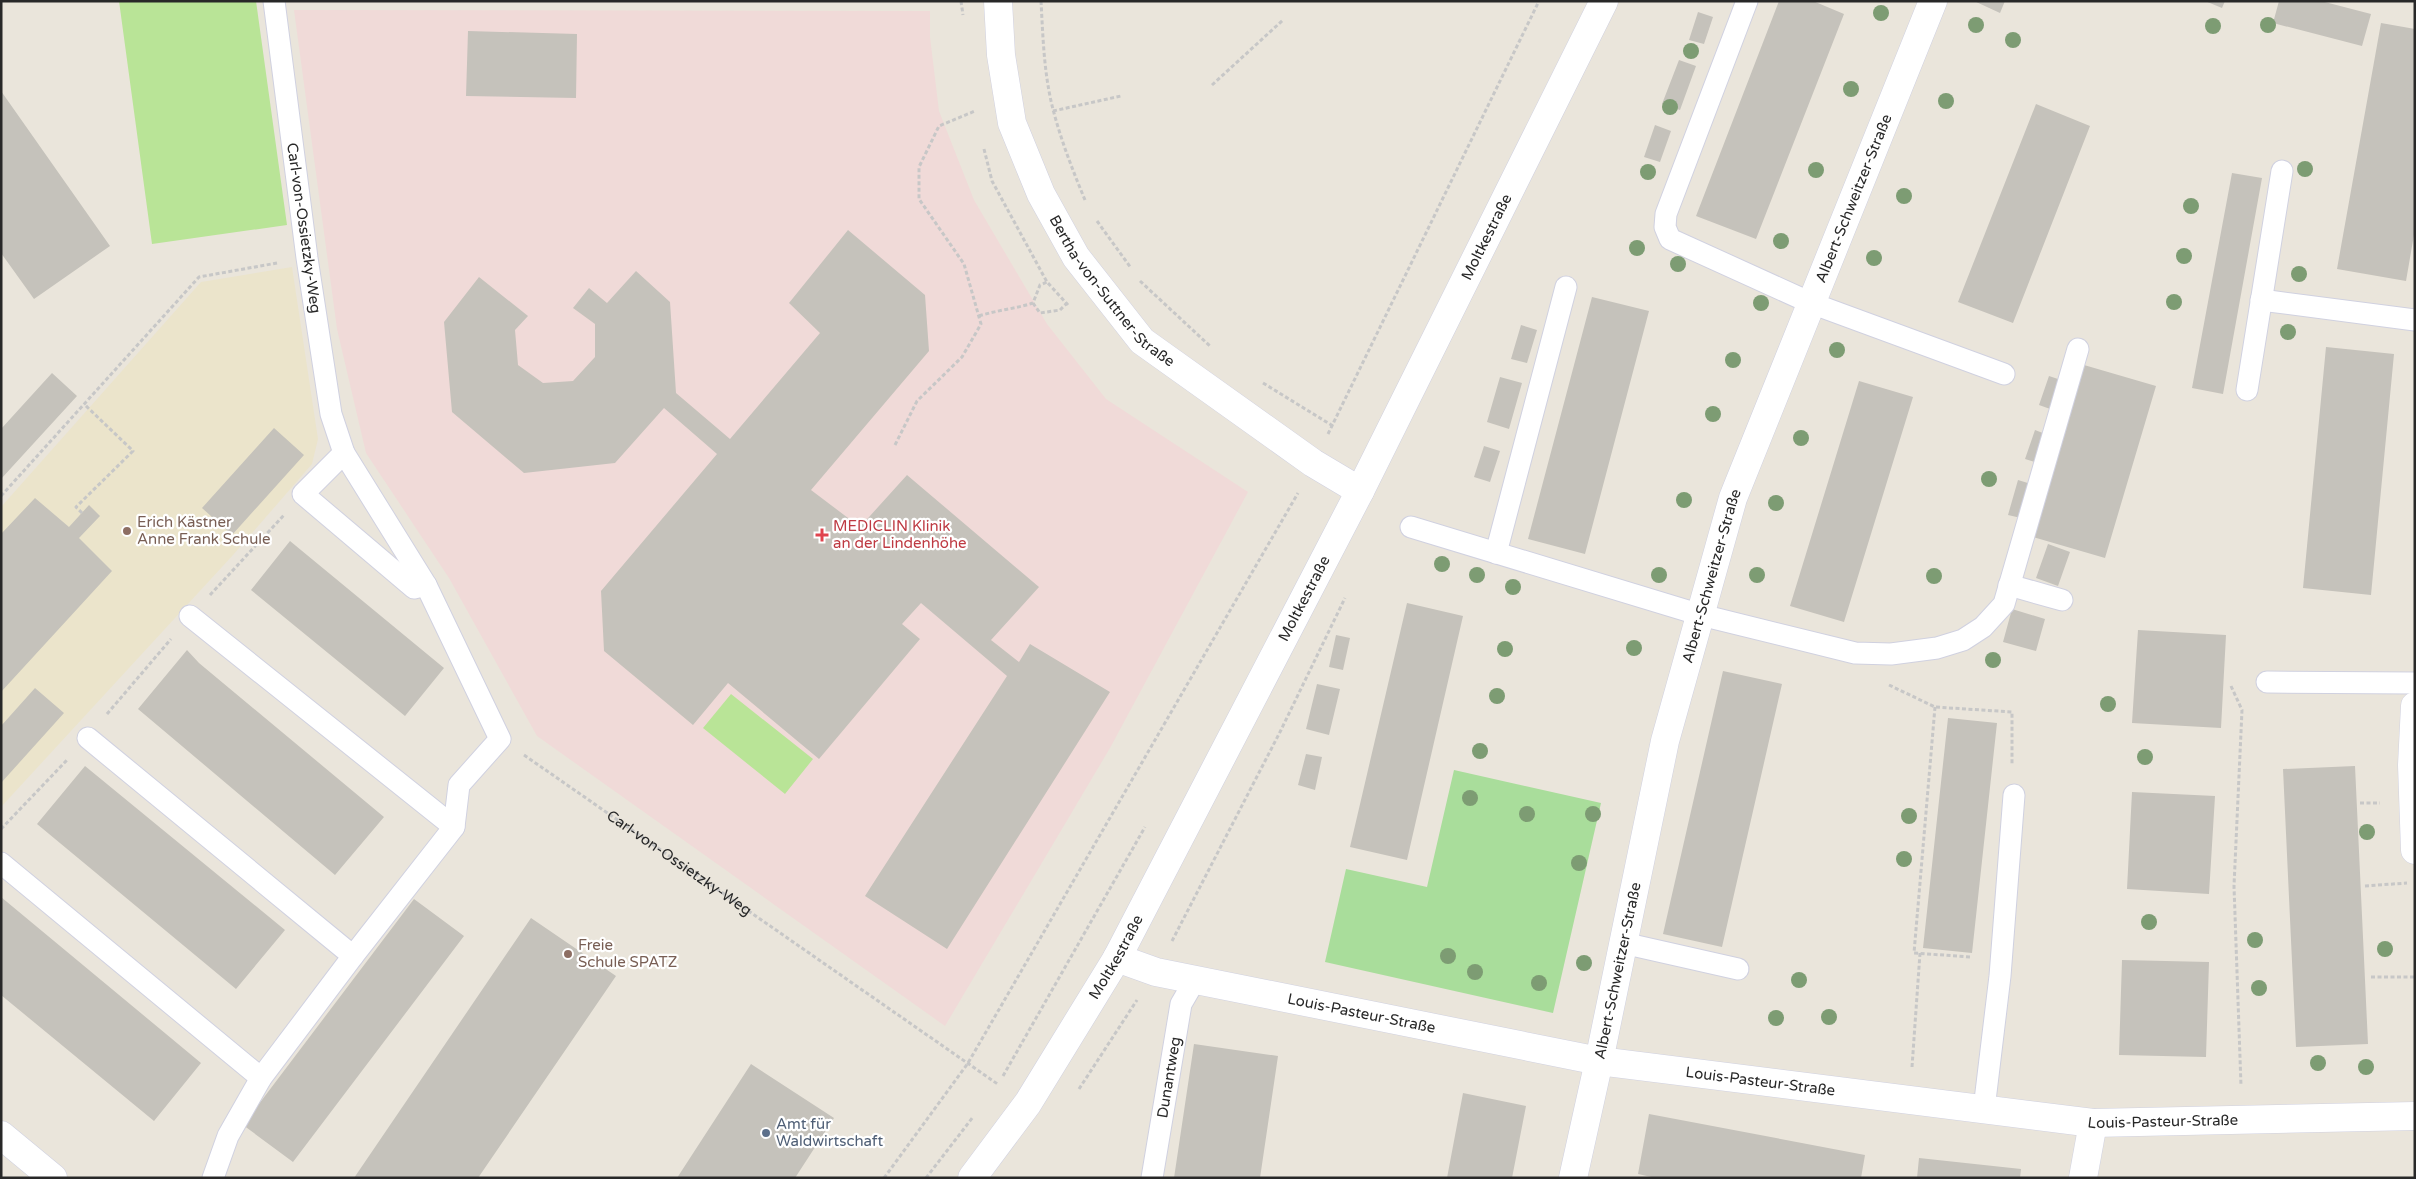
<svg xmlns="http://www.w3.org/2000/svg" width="2416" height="1179" viewBox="0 0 2416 1179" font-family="'Varela Round',sans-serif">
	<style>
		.education { fill: #ebe4cb }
		.medical { fill: #f0dad8 }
		.green { fill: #a9dd9b }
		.pitch { fill: #b9e497 }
		.building { fill: #c5c2bb }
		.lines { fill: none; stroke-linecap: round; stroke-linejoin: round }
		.service-casing { stroke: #d0d1e0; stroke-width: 23 }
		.minor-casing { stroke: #d0d1e0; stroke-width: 29 }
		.tertiary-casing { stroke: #d0d1e0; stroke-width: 29 }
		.path { stroke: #c7c7c7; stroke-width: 3; stroke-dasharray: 4 2.5; stroke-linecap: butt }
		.service { stroke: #fff; stroke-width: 21 }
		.minor { stroke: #fff; stroke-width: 28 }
		.tertiary { stroke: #fff; stroke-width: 28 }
		.tree { fill: #7d9c73 }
		.education-dot { fill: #8d6e63; stroke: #fff; stroke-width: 2 }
		.health-dot { fill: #e0444e; stroke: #fff; stroke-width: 2 }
		.service-dot { fill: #5c6f8a; stroke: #fff; stroke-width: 2 }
		.labels { text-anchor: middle; stroke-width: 4.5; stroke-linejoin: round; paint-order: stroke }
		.street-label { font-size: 15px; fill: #282828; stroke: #fff }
		.education-label { font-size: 15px; fill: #785e54; stroke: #fff; text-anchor: start }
		.health-label { font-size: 15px; fill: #be3a42; stroke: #fff; text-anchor: start }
		.service-label { font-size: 15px; fill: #4e5e75; stroke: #fff; text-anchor: start }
	</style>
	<rect width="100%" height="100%" fill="#eae5db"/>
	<path class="education" d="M292 267 318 439 312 464 233 555 1 807V507L201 282Z"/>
	<path class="medical" d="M294 10 930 11V37L939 111 974 200 1047 324 1106 399 1248 492 1110 748 945 1026 537 736 449 578 366 453 337 329Z"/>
	<path class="green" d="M1454 770 1601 803 1553 1013 1325 962 1346 869 1427 887Z"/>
	<path class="pitch" d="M119 1H256L287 225 152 244Z
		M731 694 813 759 785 794 703 728Z"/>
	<path class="building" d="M1779 1H1813L1844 14 1756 239 1696 216Z
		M1974 1H2005L2000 13Z
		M2205 1H2225L2222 8Z
		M2279 1H2321L2371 14 2362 46 2273 23Z
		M1698 12 1713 17 1704 44 1689 40Z
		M2381 23 2415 29V229L2406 281 2337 269Z
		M468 31 577 34 576 98 466 96Z
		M1679 60 1696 66 1680 110 1662 104Z
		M1 91 110 246 34 299 1 253Z
		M2036 104 2090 126 2013 323 1958 302Z
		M1655 125 1671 131 1660 162 1644 157Z
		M2232 173 2262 178 2223 394 2192 388Z
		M848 230 925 295 929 351 811 490 860 527 907 475 1039 587 991 640 1019 662 1030 644 1110 692 947 949 865 896 1007 676 921 603 902 624 920 639 819 759 728 683 693 725 604 651 601 591 717 454 664 408 615 463 524 473 452 412 444 322 479 277 528 316 515 330 518 365 543 383 573 381 595 357V324L573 308 589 288 607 303 636 271 670 302 676 393 730 439 820 333 789 303Z
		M1592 297 1649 311 1585 554 1528 539Z
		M1521 325 1537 330 1527 363 1511 359Z
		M2326 347 2394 354 2371 595 2303 588Z
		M2084 365 2156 386 2105 558 2033 537Z
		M52 373 77 396 1 479V429Z
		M2049 376 2064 381 2053 410 2039 405Z
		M1500 377 1522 383 1509 429 1487 422Z
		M1859 381 1913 397 1844 622 1790 606Z
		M274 428 304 455 232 535 202 508Z
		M2035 430 2048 435 2038 463 2025 459Z
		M1484 446 1500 451 1490 482 1474 477Z
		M2018 480 2031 484 2021 518 2008 515Z
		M35 498 69 527 89 505 100 516 79 538 112 571 1 692V534Z
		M290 541 444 668 405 716 251 590Z
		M2048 544 2070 552 2058 586 2036 578Z
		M1407 603 1463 616 1407 860 1350 847Z
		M2012 609 2045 619 2036 651 2003 642Z
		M2138 630 2226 635 2221 728 2132 723Z
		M1336 635 1350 638 1343 670 1329 667Z
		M187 650 199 663 384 817 335 875 138 709Z
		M1723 671 1782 684 1722 947 1663 934Z
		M1317 684 1340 689 1329 735 1306 729Z
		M35 688 64 713 1 783V726Z
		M1948 718 1997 723 1972 953 1923 948Z
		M1306 754 1322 757 1315 790 1298 785Z
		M85 766 285 930 236 989 37 824Z
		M2355 766 2368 1044 2296 1047 2283 769Z
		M2132 792 2215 796 2209 894 2127 889Z
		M1 897 201 1063 154 1121 1 995Z
		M414 899 464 936 293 1162 243 1125Z
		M531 918 616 976 478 1178H354Z
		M2122 960 2209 962 2206 1057 2119 1055Z
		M1194 1044 1278 1056 1260 1178H1174Z
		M751 1064 834 1118 795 1178H677Z
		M1463 1093 1526 1106 1512 1178H1447Z
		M1649 1114 1865 1155 1861 1178H1656L1638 1174Z
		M1919 1158 2021 1169 2020 1178H1917Z"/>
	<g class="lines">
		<defs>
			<g id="service">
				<path d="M1747 1 1666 214 1665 227 1670 239 1811 303 2004 374"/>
				<path d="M2261 300 2415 320"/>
				<path d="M2247 390 2282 171"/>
				<path d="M344 453 303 494 414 588 426 585"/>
				<path d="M1411 527 1701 615 1855 653 1891 654 1937 648 1963 640 1983 627 2004 604 2078 349"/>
				<path d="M1496 553 1566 287"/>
				<path d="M2009 585 2062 600"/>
				<path d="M190 616 454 827"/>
				<path d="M2267 682 2415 683"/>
				<path d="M88 738 353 956"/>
				<path d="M1 863 261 1078"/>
				<path d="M1623 943 1738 969"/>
				<path d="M1984 1109 2000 976 2014 795"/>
				<path d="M213 1178 228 1136 261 1078 353 956 454 827 459 785 500 739 426 585 344 453 331 414 307 258 274 1"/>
				<path id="s2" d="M1152 1178 1181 1004 1195 980"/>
			</g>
			<g id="minor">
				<path id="s3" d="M998 1 1001 55 1012 123 1041 194 1076 257 1142 341 1313 463 1360 491"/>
				<path d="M2415 706 2412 765 2415 850"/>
				<path id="s4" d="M1117 958 1156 972 1599 1061 2093 1123 2415 1116"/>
				<path d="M1 1135 53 1178"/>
				<path id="s5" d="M1573 1178 1599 1061 1665 741 1733 498 1933 1"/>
				<path d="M2083 1178 2093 1123"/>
			</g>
			<g id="tertiary">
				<path id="s6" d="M972 1178 1028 1103 1117 958 1360 491 1604 1"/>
			</g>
		</defs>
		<use href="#service" class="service-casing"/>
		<use href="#minor" class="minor-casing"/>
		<use href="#tertiary" class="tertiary-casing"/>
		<g class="path">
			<path d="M961 1 963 15"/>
			<path d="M1041 1C1043 38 1044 77 1054 113 1062 143 1073 171 1085 200"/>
			<path d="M1212 85 1283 20"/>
			<path d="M1053 111 1121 96"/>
			<path d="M984 149 992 181 1047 282 1068 305"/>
			<path d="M1097 221 1131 268"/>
			<path d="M1140 281 1211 347"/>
			<path d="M1033 303 1040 313 1060 310 1067 303"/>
			<path d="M979 316C997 310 1015 309 1033 303L1040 285 1047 282"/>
			<path d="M1263 383 1333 426"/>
			<path d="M1328 434 1539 1"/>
			<path d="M895 445 917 401 962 357 981 324 964 264 919 199V167L939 126 975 111"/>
			<path d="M1 496 199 277 277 263"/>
			<path d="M82 513 76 507 133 451 85 405"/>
			<path d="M210 595 284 515"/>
			<path d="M1889 685 1935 707 2012 712V765"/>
			<path d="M2231 686 2242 710 2234 886 2241 1086"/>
			<path d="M1935 707 1914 953 1971 957"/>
			<path d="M107 714 171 639"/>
			<path id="s1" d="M524 755 999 1085"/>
			<path d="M2360 803H2380"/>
			<path d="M1 829 67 760"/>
			<path d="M2365 886 2407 883"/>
			<path d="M1172 941 1280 732 1345 598"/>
			<path d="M2371 977H2415"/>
			<path d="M1912 1067 1920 953"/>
			<path d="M1003 1076 1145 827"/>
			<path d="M1079 1089 1137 1000"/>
			<path d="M884 1178 968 1063 1298 493"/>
			<path d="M926 1178 973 1117"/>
		</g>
		<use href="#service" class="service"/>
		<use href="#minor" class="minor"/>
		<use href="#tertiary" class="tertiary"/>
	</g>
	<g class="tree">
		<circle cx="1881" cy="13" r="8"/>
		<circle cx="1976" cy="25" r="8"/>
		<circle cx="2268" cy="25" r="8"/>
		<circle cx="2213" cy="26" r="8"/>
		<circle cx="2013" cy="40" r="8"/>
		<circle cx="1691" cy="51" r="8"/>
		<circle cx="1851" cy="89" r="8"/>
		<circle cx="1946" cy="101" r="8"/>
		<circle cx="1670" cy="107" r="8"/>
		<circle cx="2305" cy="169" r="8"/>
		<circle cx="1816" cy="170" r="8"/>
		<circle cx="1648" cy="172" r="8"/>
		<circle cx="1904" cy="196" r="8"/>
		<circle cx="2191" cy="206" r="8"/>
		<circle cx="1781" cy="241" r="8"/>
		<circle cx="1637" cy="248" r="8"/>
		<circle cx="2184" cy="256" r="8"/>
		<circle cx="1874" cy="258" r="8"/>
		<circle cx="1678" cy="264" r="8"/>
		<circle cx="2299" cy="274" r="8"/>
		<circle cx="2174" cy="302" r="8"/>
		<circle cx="1761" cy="303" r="8"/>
		<circle cx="2288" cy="332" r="8"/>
		<circle cx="1837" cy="350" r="8"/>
		<circle cx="1733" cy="360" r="8"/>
		<circle cx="1713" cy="414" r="8"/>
		<circle cx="1801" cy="438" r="8"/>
		<circle cx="1989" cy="479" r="8"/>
		<circle cx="1684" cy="500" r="8"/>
		<circle cx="1776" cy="503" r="8"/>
		<circle cx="1442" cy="564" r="8"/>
		<circle cx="1477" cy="575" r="8"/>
		<circle cx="1659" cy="575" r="8"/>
		<circle cx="1757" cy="575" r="8"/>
		<circle cx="1934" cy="576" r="8"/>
		<circle cx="1513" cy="587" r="8"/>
		<circle cx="1634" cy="648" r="8"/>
		<circle cx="1505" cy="649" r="8"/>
		<circle cx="1993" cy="660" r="8"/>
		<circle cx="1497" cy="696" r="8"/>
		<circle cx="2108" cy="704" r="8"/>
		<circle cx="1480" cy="751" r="8"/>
		<circle cx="2145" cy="757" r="8"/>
		<circle cx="1470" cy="798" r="8"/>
		<circle cx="1527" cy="814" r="8"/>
		<circle cx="1593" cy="814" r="8"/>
		<circle cx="1909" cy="816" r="8"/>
		<circle cx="2367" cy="832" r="8"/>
		<circle cx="1904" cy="859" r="8"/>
		<circle cx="1579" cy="863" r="8"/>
		<circle cx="2149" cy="922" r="8"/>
		<circle cx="2255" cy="940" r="8"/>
		<circle cx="2385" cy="949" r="8"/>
		<circle cx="1448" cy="956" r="8"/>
		<circle cx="1584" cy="963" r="8"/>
		<circle cx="1475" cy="972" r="8"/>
		<circle cx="1799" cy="980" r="8"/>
		<circle cx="1539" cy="983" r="8"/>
		<circle cx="2259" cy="988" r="8"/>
		<circle cx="1829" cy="1017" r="8"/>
		<circle cx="1776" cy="1018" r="8"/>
		<circle cx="2318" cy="1063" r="8"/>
		<circle cx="2366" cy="1067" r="8"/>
	</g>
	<g class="education-dot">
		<circle cx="127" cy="531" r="5"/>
		<circle cx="568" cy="954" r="5"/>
	</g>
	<path class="health-dot" d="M819.5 527.5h5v5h5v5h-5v5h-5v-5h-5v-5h5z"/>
	<circle class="service-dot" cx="766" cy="1133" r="5"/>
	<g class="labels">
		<g class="street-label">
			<text dy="5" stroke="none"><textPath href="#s5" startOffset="1022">Albert-Schweitzer-Straße</textPath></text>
			<text transform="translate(304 228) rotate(82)" y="5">Carl-von-Ossietzky-Weg</text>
			<text dy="5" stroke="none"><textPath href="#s6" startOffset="1074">Moltkestraße</textPath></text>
			<text dy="5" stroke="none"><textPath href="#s3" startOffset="321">Bertha-von-Suttner-Straße</textPath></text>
			<text dy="5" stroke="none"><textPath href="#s5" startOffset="618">Albert-Schweitzer-Straße</textPath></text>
			<text dy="5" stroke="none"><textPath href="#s6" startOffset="669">Moltkestraße</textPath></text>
			<text dy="5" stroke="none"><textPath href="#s1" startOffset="189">Carl-von-Ossietzky-Weg</textPath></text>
			<text dy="5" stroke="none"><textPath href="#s6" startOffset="264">Moltkestraße</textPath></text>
			<text dy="5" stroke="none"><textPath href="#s5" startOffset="212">Albert-Schweitzer-Straße</textPath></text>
			<text dy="5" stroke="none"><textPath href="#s4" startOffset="251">Louis-Pasteur-Straße</textPath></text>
			<text dy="5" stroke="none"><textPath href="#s2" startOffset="102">Dunantweg</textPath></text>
			<text dy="5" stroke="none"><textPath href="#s4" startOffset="656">Louis-Pasteur-Straße</textPath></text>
			<text dy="5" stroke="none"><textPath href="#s4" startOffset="1061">Louis-Pasteur-Straße</textPath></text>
		</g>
		<g class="education-label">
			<text x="137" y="527">Erich Kästner<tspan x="137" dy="17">Anne Frank Schule</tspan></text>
			<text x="578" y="950">Freie<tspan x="578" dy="17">Schule SPATZ</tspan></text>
		</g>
		<g class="health-label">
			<text x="833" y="531">MEDICLIN Klinik<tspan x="833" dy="17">an der Lindenhöhe</tspan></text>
		</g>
		<g class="service-label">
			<text x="776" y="1129">Amt für<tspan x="776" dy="17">Waldwirtschaft</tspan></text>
		</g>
	</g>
	<rect width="2416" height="1179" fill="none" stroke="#282828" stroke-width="5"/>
</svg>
